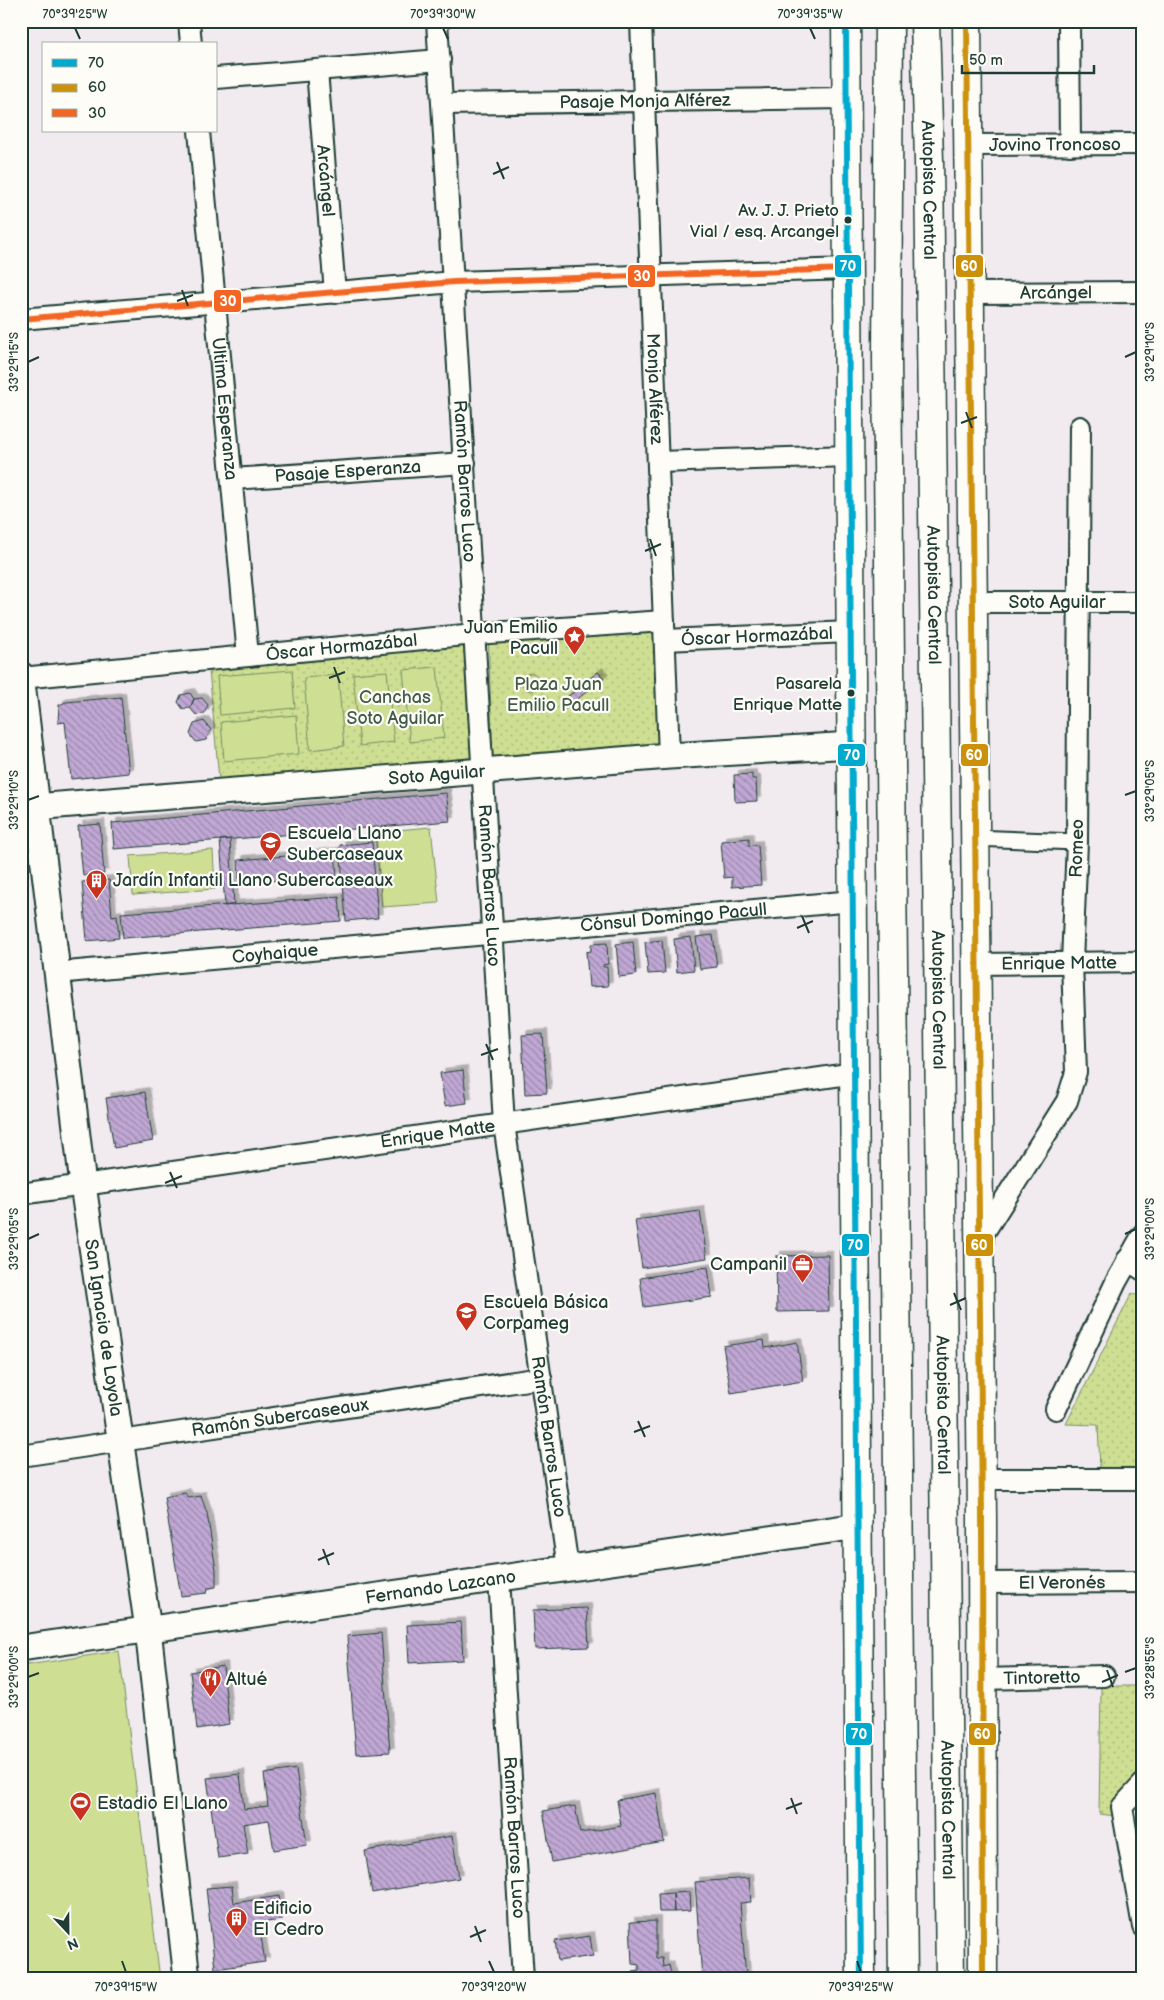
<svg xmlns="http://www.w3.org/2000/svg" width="1164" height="2000" viewBox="0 0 1164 2000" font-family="'Balsamiq Sans',sans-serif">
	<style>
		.green { fill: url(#green-dots); stroke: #768e63 }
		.pitch { fill: #cede92; stroke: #768e63 }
		.building { fill: url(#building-back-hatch); stroke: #1f3d34; filter: url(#shadow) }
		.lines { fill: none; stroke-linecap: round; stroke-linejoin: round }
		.pedestrian-casing { stroke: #1f3d34; stroke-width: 19 }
		.minor-casing { stroke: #1f3d34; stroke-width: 24 }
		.tertiary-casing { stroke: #1f3d34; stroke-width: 29 }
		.secondary-casing { stroke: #1f3d34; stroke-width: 31 }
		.motorway-casing { stroke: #1f3d34; stroke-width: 31 }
		.pedestrian { stroke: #fdfcf7; stroke-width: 15 }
		.minor { stroke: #fdfcf7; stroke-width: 20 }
		.tertiary { stroke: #fdfcf7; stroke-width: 25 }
		.secondary { stroke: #fdfcf7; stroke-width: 28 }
		.motorway { stroke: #fdfcf7; stroke-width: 28 }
		.bus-1-casing { stroke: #fdfcf7; stroke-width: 10 }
		.bus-2-casing { stroke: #fdfcf7; stroke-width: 10 }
		.bus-3-casing { stroke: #fdfcf7; stroke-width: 10 }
		.bus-1 { stroke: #00a9ce; stroke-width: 6 }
		.bus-2 { stroke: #cc910a; stroke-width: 6 }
		.bus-3 { stroke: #f26522; stroke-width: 6 }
		.ticks { fill: none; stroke: #1f3d34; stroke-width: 2 }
		.bus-dot { fill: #1f3d34; stroke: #fdfcf7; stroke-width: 2 }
		.labels { text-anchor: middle; stroke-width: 4.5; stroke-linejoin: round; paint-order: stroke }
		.bus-label { font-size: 17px; fill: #1f3d34; stroke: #fdfcf7; text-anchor: end }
		.street-label { font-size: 18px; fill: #1f3d34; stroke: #fdfcf7 }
		.poi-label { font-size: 18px; fill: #1f3d34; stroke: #fdfcf7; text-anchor: start }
		.park-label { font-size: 18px; fill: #425d47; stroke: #fdfcf7 }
		.line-badge { stroke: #fdfcf7; stroke-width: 2 }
		.badge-label { font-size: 14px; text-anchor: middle; font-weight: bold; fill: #fff }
		.neatline { fill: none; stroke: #1f3d34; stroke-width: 2 }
		.ticks-label { font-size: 12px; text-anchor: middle; fill: #1f3d34 }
	</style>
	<defs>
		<pattern id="green-dots" width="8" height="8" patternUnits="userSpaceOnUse" patternTransform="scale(1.25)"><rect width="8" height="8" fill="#cede92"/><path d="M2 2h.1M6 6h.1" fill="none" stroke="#b0bf7e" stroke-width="1.8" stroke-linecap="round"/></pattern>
		<pattern id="building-back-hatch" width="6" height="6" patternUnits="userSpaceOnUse" patternTransform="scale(1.25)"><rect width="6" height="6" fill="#c0a7d4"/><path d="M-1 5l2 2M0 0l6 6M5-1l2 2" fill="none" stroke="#9b89ad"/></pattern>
		<filter id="shadow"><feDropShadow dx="4.5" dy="-4.5" stdDeviation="0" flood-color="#0004"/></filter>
	</defs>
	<rect width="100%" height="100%" fill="#f1ebf0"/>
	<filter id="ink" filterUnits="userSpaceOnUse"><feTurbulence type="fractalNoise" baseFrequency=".02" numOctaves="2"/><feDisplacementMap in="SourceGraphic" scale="10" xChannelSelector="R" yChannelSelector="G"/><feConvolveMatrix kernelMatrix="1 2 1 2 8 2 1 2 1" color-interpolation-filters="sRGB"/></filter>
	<g filter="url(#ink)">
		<path class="green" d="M662 626 667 752 493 765 488 632Z
			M464 642 473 759 219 779 209 670Z
			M1132 1293 1143 1299V1468L1100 1469 1098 1425 1066 1424Z
			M1101 1686H1143V1781L1116 1816 1099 1814Z"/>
		<path class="pitch" d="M437 667 444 738 410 742 403 670Z
			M292 670 295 708 220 715 217 676Z
			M387 671 394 742 360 746 353 674Z
			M522 682a9 9 0 1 1 18 0a9 9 0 1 1-18 0Z
			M338 675 344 746 310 750 304 678Z
			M296 715 299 754 224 761 221 722Z
			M431 827 439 903 382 907 375 832Z
			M213 850 215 889 133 895 130 856Z
			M119 1651 160 1979H21V1666Z"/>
		<path class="building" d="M598 672 604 678 565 709 560 703Z
			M190 693 194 699 190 708 183 709 178 702 181 695Z
			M121 697 129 773 71 779 65 722 58 723 59 705 66 702Z
			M202 698 208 705 204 714 196 715 190 708 194 699Z
			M204 721 211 730 206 740 196 742 190 734 194 724Z
			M752 774V779H756L757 801 735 802 734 775Z
			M446 793 450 821 114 849 112 823Z
			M100 824 104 874 83 876 78 826Z
			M749 838V846L758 845 761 885 732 887V877L724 878 721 841Z
			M230 839 234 905 225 906 220 840Z
			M372 842 378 918 346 921 340 845Z
			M335 852 337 876 239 883 238 860Z
			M109 880 112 916 117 915 119 938 87 941 82 882Z
			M339 897 341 921 123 938 121 913Z
			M713 935 717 967 700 969 696 937Z
			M691 937 694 970 677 972 674 939Z
			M662 940 665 973 648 974 645 942Z
			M633 942 636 975 619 977 616 944Z
			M607 943 608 964 603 965V967H607L608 986 589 987 586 952 591 951V944Z
			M543 1034 547 1093 525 1094 522 1035Z
			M463 1070 467 1103 445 1106 440 1073Z
			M145 1092 153 1141 114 1148 106 1098Z
			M700 1211 707 1258 642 1268 635 1220Z
			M828 1255 829 1311 777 1312 776 1256Z
			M708 1267 712 1297 644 1307 640 1278Z
			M764 1340 765 1348 797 1342 803 1381 731 1393 723 1346Z
			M185 1493 189 1498 201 1496 207 1513 216 1570V1587L208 1588 207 1593 181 1596 164 1497Z
			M587 1608 589 1647 535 1649 533 1610Z
			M461 1622 463 1660 409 1663 407 1625Z
			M381 1633 390 1752 356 1754 347 1636Z
			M223 1666 229 1724 197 1729 190 1672Z
			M296 1769 307 1845 274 1850 269 1820 243 1824 248 1854 218 1858 207 1778 240 1774 244 1809 268 1806 264 1774Z
			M656 1793 664 1842 552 1862 543 1811 575 1806 580 1833 621 1826 617 1800Z
			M452 1836 459 1878 372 1893 365 1851Z
			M749 1878 751 1902 740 1903 746 1977 755 1979H702L695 1882Z
			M232 1886 234 1903 279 1896 282 1920 259 1923 265 1962 215 1969 206 1888Z
			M689 1892 690 1911 674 1912 673 1893Z
			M673 1893 674 1912H659L658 1894Z
			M656 1921V1958H662L663 1967 669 1965 672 1979H633V1971L639 1970V1965L632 1964 630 1922Z
			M590 1936 593 1956 558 1961 555 1941Z"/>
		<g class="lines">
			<defs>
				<path id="pedestrian" d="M974 838 1077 842"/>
				<g id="minor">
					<path d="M189 21 191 44"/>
					<path id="s1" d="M437 21 504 1124 568 1568"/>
					<path id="s2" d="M641 21 669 756"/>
					<path d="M1069 21 1070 145"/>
					<path id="s3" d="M317 70 335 293"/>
					<path d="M216 78 440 60"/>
					<path id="s4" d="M443 104 847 98"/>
					<path id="s5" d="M199 131 248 656"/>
					<path id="s6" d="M969 145 1143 144"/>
					<path id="s7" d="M968 293 1143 292"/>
					<path d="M21 319 454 282 849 269"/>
					<path d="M658 462 850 456"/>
					<path id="s8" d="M232 479 465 463"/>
					<path id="s9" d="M971 602H1143"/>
					<path id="s10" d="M665 640 850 632"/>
					<path id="s11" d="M21 678 475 634 664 621"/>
					<path id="s12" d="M975 964 1143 962"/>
					<path id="s13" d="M56 973 853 901"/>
					<path id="s14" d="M21 1194 855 1073"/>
					<path id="s15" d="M978 1242 1067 1101 1076 1072 1072 962 1077 842 1080 427"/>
					<path d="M1127 1260 1143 1270"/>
					<path d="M1056 1409 1116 1282 1143 1234"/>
					<path id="s16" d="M21 1456 541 1378"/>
					<path d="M981 1479H1143"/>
					<path id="s17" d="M499 1577 523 1979"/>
					<path id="s18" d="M982 1583 1143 1582"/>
					<path id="s19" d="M980 1679 1104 1676"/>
					<path d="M1143 1784 1122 1807 1143 1927"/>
				</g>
				<g id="tertiary">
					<path id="s20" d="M21 675 83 1185 148 1629 187 1979"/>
					<path id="s21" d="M22 808 669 756 852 745"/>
					<path id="s22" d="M21 1648 858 1526"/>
				</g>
				<path id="secondary" d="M846 21 861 1979
					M967 21 982 1516 983 1979"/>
				<g id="motorway">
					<path d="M889 21 887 357 903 1979"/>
					<path id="s23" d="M925 21 929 161 950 1979"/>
				</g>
			</defs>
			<use href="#pedestrian" class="pedestrian-casing"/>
			<use href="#minor" class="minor-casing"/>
			<use href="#tertiary" class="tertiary-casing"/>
			<use href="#secondary" class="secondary-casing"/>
			<use href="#motorway" class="motorway-casing"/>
			<use href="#pedestrian" class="pedestrian"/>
			<use href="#minor" class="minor"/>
			<use href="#tertiary" class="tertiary"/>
			<use href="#secondary" class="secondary"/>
			<use href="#motorway" class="motorway"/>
			<defs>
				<path id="bus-1" d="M846 21 861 1979"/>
				<path id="bus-2" d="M967 21 982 1516 983 1979"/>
				<path id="bus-3" d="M21 319 454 282 849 269"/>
			</defs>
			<use href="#bus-1" class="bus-1-casing"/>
			<use href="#bus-2" class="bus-2-casing"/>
			<use href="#bus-3" class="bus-3-casing"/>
			<use href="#bus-1" class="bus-1"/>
			<use href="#bus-2" class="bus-2"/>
			<use href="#bus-3" class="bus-3"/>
		</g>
	</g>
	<path class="ticks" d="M75 28 80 39M443 28 448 39M810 28 815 39M497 162 504 179M493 174 509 167M182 290 188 306M177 301 193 295M1125 357 1136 352M28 362 39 357M966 412 972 428M961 423 977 417M650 539 656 556M645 551 661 544M334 667 340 683M329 678 345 672M1125 795 1136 791M28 800 39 796M802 916 809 933M797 928 813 921M486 1044 493 1060M481 1055 498 1049M170 1172 177 1188M165 1183 182 1176M1125 1234 1136 1229M28 1239 39 1234M954 1293 961 1310M950 1305 966 1298M638 1421 645 1437M634 1432 650 1426M323 1549 329 1565M318 1560 334 1553M1107 1670 1113 1687M1125 1672 1136 1668M28 1677 39 1673M1102 1682 1118 1675M791 1798 797 1814M786 1809 802 1803M475 1926 481 1942M470 1937 486 1930M122 1961 126 1972M489 1961 494 1972M857 1961 861 1972"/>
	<defs>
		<symbol id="sight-pin" viewBox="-11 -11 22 30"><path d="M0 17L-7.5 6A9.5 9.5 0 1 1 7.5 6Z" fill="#c8321e" stroke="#fdfcf7"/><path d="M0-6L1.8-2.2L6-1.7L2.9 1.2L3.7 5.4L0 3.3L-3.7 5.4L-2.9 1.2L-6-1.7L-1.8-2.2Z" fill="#fff"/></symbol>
		<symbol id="school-pin" viewBox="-11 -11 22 30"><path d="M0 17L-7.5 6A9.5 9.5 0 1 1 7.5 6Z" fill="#c8321e" stroke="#fdfcf7"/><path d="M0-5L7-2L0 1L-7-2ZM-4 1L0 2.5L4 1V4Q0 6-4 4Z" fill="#fff"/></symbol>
		<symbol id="building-pin" viewBox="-11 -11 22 30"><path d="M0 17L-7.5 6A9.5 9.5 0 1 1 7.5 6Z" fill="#c8321e" stroke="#fdfcf7"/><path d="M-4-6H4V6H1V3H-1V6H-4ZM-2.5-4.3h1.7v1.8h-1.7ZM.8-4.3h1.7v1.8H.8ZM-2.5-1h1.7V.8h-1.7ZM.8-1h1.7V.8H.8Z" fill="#fff"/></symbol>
		<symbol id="office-pin" viewBox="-11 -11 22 30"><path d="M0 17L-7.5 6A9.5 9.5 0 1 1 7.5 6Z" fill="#c8321e" stroke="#fdfcf7"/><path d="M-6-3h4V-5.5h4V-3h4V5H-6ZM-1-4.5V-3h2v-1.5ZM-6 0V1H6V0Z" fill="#fff"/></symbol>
		<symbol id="restaurant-pin" viewBox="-11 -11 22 30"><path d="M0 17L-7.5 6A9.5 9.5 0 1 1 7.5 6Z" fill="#c8321e" stroke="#fdfcf7"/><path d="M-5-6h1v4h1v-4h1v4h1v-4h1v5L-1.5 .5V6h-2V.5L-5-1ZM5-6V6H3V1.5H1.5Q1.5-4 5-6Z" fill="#fff"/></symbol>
		<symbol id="stadium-pin" viewBox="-11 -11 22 30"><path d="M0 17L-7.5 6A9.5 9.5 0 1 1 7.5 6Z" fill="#c8321e" stroke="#fdfcf7"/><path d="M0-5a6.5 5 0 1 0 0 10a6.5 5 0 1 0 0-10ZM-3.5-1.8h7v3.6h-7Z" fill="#fff"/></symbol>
	</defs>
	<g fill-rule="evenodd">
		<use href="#sight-pin" x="562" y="624" width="25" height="34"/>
		<use href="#school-pin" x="258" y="830" width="25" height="34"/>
		<use href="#building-pin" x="84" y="868" width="25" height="34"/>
		<use href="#office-pin" x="790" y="1252" width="25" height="34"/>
		<use href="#school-pin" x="454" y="1300" width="25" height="34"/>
		<use href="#restaurant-pin" x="198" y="1666" width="25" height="34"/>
		<use href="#stadium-pin" x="68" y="1790" width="25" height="34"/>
		<use href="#building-pin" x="224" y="1906" width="25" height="34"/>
	</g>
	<g class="bus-dot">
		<circle cx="848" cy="220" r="4.5"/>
		<circle cx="851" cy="693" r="4.5"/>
	</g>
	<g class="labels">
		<g class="bus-label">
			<text x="839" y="216">Av. J. J. Prieto<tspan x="839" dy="21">Vial / esq. Arcangel</tspan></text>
			<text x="842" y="689">Pasarela<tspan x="842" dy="21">Enrique Matte</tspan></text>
		</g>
		<g class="street-label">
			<text dy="6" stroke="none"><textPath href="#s4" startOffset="202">Pasaje Monja Alférez</textPath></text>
			<text dy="6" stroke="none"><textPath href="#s6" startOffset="86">Jovino Troncoso</textPath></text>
			<text dy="6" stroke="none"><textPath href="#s3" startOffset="111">Arcángel</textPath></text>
			<text dy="6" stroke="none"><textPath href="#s23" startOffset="169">Autopista Central</textPath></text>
			<text dy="6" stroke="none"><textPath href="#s7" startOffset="88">Arcángel</textPath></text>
			<text dy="6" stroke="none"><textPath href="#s2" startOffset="368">Monja Alférez</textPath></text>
			<text dy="6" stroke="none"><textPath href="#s5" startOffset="279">Última Esperanza</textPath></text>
			<text dy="6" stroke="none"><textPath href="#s8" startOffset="116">Pasaje Esperanza</textPath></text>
			<text dy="6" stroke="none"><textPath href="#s1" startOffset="461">Ramón Barros Luco</textPath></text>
			<text dy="6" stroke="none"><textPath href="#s23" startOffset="574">Autopista Central</textPath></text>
			<text dy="6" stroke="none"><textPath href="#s9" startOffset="86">Soto Aguilar</textPath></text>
			<text dy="6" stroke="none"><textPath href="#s10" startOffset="92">Óscar Hormazábal</textPath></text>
			<text dy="6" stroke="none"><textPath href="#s11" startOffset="322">Óscar Hormazábal</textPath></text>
			<text dy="6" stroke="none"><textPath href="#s21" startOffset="416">Soto Aguilar</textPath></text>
			<text dy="6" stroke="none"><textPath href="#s15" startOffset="421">Romeo</textPath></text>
			<text dy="6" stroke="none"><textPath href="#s1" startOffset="866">Ramón Barros Luco</textPath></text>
			<text dy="6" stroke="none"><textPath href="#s13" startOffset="620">Cónsul Domingo Pacull</textPath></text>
			<text dy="6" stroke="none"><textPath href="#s13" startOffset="220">Coyhaique</textPath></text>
			<text dy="6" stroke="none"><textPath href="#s12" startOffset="84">Enrique Matte</textPath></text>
			<text dy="6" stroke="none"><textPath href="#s23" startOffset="979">Autopista Central</textPath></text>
			<text dy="6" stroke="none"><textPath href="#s14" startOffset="421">Enrique Matte</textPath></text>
			<text dy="6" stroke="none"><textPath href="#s20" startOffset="658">San Ignacio de Loyola</textPath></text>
			<text dy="6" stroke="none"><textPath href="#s23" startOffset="1384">Autopista Central</textPath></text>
			<text dy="6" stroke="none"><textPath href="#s16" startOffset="262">Ramón Subercaseaux</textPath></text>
			<text dy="6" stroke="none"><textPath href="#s1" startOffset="1421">Ramón Barros Luco</textPath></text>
			<text dy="6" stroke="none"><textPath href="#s18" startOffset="80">El Veronés</textPath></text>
			<text dy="6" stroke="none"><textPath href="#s22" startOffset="424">Fernando Lazcano</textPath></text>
			<text dy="6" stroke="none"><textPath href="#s19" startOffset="62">Tintoretto</textPath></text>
			<text dy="6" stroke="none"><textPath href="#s23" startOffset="1789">Autopista Central</textPath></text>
			<text dy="6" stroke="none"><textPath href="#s17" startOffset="261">Ramón Barros Luco</textPath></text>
		</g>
		<g class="poi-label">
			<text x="558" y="633" text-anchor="end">Juan Emilio<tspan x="558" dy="21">Pacull</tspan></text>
			<text x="287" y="839">Escuela Llano<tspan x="287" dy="21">Subercaseaux</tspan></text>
			<text x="113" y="886">Jardín Infantil Llano Subercaseaux</text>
			<text x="787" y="1270" text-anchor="end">Campanil</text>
			<text x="483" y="1308">Escuela Básica<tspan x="483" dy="21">Corpameg</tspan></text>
			<text x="226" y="1685">Altué</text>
			<text x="97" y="1809">Estadio El Llano</text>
			<text x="253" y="1914">Edificio<tspan x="253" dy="21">El Cedro</tspan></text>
		</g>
		<g class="park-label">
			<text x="558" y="690">Plaza Juan<tspan x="558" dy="21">Emilio Pacull</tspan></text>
			<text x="395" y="703">Canchas<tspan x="395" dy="21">Soto Aguilar</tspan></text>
		</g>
	</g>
	<g class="line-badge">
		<rect x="955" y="254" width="29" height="24" rx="5" fill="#cc910a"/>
		<rect x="834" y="254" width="28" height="24" rx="5" fill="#00a9ce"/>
		<rect x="627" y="264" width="29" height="24" rx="5" fill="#f26522"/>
		<rect x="213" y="289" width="29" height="24" rx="5" fill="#f26522"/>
		<rect x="960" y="743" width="29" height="24" rx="5" fill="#cc910a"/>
		<rect x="837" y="743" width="29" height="24" rx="5" fill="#00a9ce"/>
		<rect x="965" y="1233" width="29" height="24" rx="5" fill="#cc910a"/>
		<rect x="841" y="1233" width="29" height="24" rx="5" fill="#00a9ce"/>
		<rect x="968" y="1722" width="29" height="24" rx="5" fill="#cc910a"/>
		<rect x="845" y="1722" width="28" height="24" rx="5" fill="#00a9ce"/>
	</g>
	<g class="badge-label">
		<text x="969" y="271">60</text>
		<text x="848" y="271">70</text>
		<text x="642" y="281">30</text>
		<text x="228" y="306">30</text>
		<text x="974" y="760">60</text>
		<text x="852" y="760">70</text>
		<text x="979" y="1250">60</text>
		<text x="855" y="1250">70</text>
		<text x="982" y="1739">60</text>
		<text x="859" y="1739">70</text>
	</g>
	<rect width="1164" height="2000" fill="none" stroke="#fdfcf7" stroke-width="55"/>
	<rect x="42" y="42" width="175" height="90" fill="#fdfcf7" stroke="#a4b0a9"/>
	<rect x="52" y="59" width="25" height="8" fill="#00a9ce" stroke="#a4b0a9"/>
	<text x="88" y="68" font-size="15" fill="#1f3d34">70</text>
	<rect x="52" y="84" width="25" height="8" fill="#cc910a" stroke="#a4b0a9"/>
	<text x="88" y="92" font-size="15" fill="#1f3d34">60</text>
	<rect x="52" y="109" width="25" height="8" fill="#f26522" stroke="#a4b0a9"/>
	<text x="88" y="118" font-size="15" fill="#1f3d34">30</text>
	<g transform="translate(68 1932) rotate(158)" stroke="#fdfcf7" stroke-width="4" paint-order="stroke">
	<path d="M0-4L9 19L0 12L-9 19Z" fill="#1f3d34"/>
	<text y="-8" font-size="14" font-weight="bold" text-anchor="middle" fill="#1f3d34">N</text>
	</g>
	<path d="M962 65v8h132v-8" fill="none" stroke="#1f3d34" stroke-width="2.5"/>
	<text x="969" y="65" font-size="15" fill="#1f3d34" stroke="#fdfcf7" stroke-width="4" paint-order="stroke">50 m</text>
	<rect x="28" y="28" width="1108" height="1944" class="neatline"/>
	<g class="ticks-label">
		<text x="75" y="18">70°39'25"W</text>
		<text x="443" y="18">70°39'30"W</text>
		<text x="810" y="18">70°39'35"W</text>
		<text transform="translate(1150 352) rotate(-90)" y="4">33°29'10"S</text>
		<text transform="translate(14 362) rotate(-90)" y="4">33°29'15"S</text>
		<text transform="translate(1150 791) rotate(-90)" y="4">33°29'05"S</text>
		<text transform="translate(14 800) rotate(-90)" y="4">33°29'10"S</text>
		<text transform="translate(1150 1229) rotate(-90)" y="4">33°29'00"S</text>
		<text transform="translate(14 1239) rotate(-90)" y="4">33°29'05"S</text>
		<text transform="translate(1150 1668) rotate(-90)" y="4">33°28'55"S</text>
		<text transform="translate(14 1677) rotate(-90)" y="4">33°29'00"S</text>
		<text x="126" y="1991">70°39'15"W</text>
		<text x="494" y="1991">70°39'20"W</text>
		<text x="861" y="1991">70°39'25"W</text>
	</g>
</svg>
